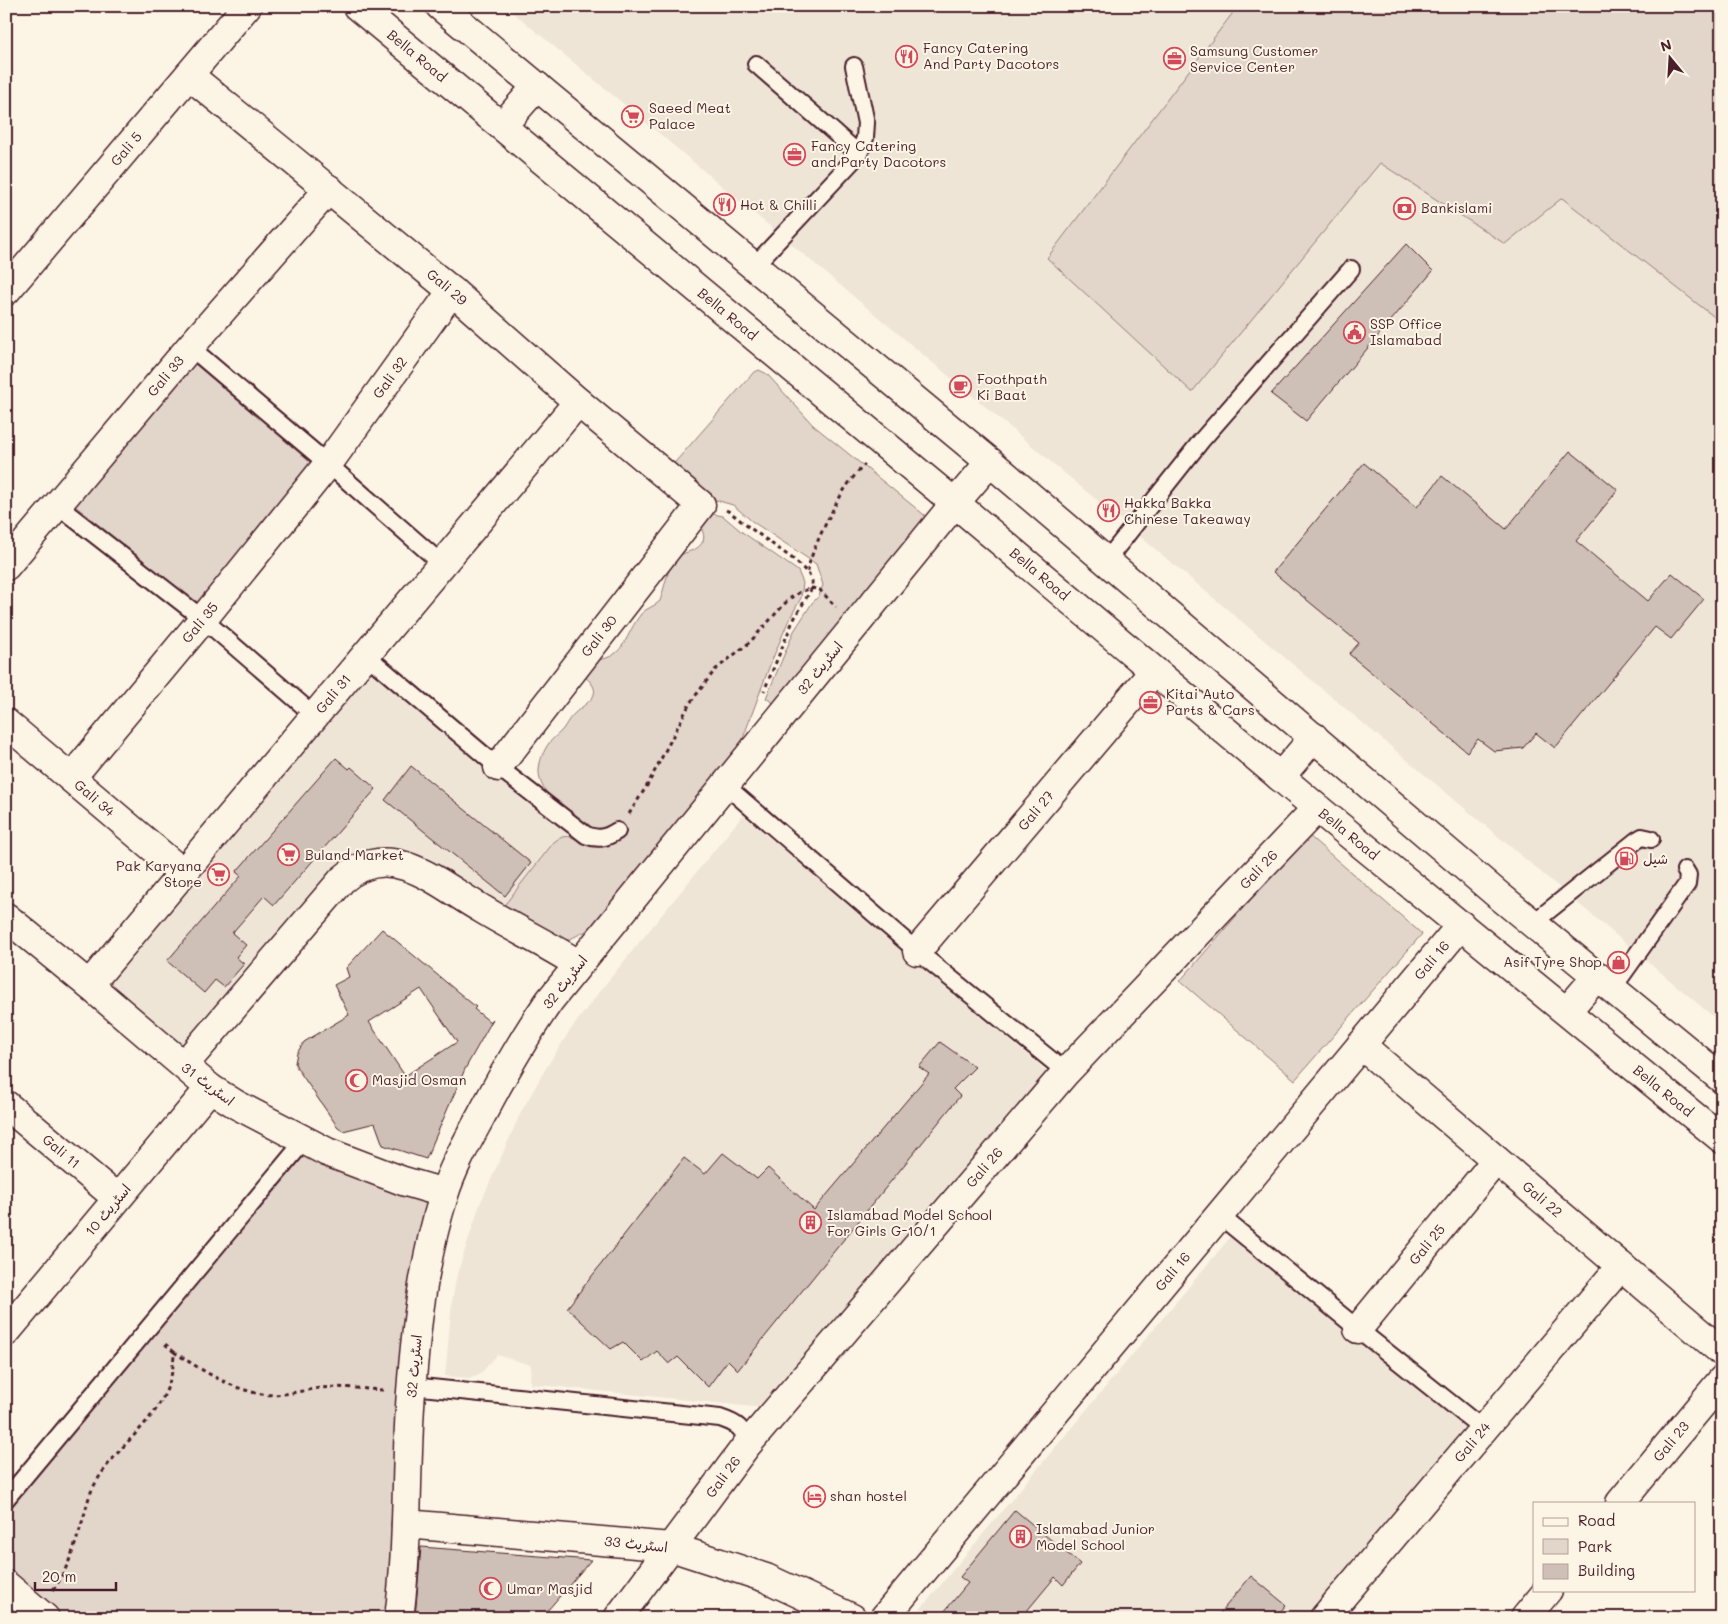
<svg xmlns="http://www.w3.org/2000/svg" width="1728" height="1624" viewBox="0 0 1728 1624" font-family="Mali,'Playpen Sans Arabic',sans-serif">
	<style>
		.built { fill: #eee5d7 }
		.green { fill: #e2d5ca; stroke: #967a7a }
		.building { fill: #cfc0b7; stroke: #4a1f2b; fill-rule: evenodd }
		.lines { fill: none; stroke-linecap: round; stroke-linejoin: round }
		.lane-casing { stroke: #4a1f2b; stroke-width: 20 }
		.street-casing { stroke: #4a1f2b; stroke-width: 31 }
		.secondary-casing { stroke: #4a1f2b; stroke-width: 31 }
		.path { stroke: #4a1f2b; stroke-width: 3; stroke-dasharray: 4 4; stroke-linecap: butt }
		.lane { stroke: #fcf5e5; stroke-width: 16 }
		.street { stroke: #fcf5e5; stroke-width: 28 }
		.secondary { stroke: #fcf5e5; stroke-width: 28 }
		.labels { text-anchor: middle; stroke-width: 4; stroke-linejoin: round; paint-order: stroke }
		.poi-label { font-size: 14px; fill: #4a1f2b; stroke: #fcf5e5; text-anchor: start }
		.street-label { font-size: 14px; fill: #4a1f2b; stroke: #fcf5e5 }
	</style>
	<rect width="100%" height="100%" fill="#fcf5e5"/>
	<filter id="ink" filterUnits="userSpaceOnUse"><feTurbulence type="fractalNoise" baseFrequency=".02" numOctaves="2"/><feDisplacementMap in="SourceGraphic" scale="10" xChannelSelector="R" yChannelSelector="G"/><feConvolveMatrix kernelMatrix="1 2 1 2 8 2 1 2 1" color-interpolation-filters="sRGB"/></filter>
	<g filter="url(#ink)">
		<path class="built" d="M505 6H1722V1024L643 120Z
			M366 655 574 826 495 917 374 863 184 1065 89 985Z
			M743 815 1049 1073 764 1408 530 1384 531 1365 497 1355 482 1372 475 1377 469 1378 445 1376 452 1301 457 1274 480 1204 521 1112 546 1068 569 1032 599 992Z
			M1232 1235 1468 1430 1314 1618H913Z"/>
		<path class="green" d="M1238 6H1722V323L1562 198 1505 244 1380 163 1192 392 1047 258Z
			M191 360 318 469 199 605 70 502Z
			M759 370 767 374 813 425 933 522 779 707 766 698 794 631 812 603 819 596 823 585 816 564 753 522 733 505 712 499 670 468 753 373Z
			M713 514 723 516 742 532 798 571 803 583 801 598 788 622 770 665 739 749 588 930 568 940 558 942 495 917 554 842C570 829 574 843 588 841 596 839 604 834 612 832L593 830 549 795C535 780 537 763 547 746 551 739 558 735 563 729 566 725 568 720 572 716 583 703 609 696 584 676L597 660C626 657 625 634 641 614 646 608 654 607 660 601 663 592 669 566 673 561 682 550 696 553 702 543 709 532 691 525 713 514Z
			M1307 834 1422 934 1295 1080 1180 981Z
			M304 1141 444 1193 399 1618H46L6 1585V1499Z"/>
		<path class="building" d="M1406 244 1433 271 1306 421 1271 394Z
			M1570 451 1618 490 1576 541 1648 601 1672 573 1704 599 1671 639 1655 627 1555 748 1536 733 1523 748 1494 751 1478 739 1467 752 1349 654 1359 643 1273 572 1364 463 1417 507 1442 476 1506 529Z
			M336 758 349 769 351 767 376 789 274 905 264 896 232 933 246 945 236 957 244 964 224 987 215 980 204 993 167 961 241 876 236 872Z
			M411 766 531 863 505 896 385 800Z
			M382 929 476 1007 474 1009 490 1022 493 1019 465 1069 426 1159 383 1145 375 1123 343 1131 337 1126 297 1068 295 1063 297 1053 304 1042 349 1015 334 985 349 977 346 968ZM421 989 457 1042 405 1076 369 1022Z
			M940 1042 975 1067 953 1089 960 1096 738 1370 728 1360 708 1387 678 1357 669 1364 657 1351 643 1362 623 1342 611 1349 567 1308 684 1158 705 1174 723 1153 757 1179 768 1168 814 1210 929 1074 919 1067Z
			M1015 1510 1080 1564 1063 1585 1055 1577 1021 1618H939L968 1583 960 1577Z
			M421 1547 591 1560 541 1618H415Z
			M1251 1576 1286 1605 1275 1618H1216Z"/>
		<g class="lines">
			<defs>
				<path id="lane" d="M756 64 859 154
					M754 266 859 154 865 138 866 123 854 66
					M190 347 328 464 442 564
					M58 506 203 619 315 716
					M1106 561 1201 441 1351 269
					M366 655 498 767 586 835C598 840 606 838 617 831
					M725 785 917 951 1066 1072
					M1533 923 1637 840 1642 837 1651 839
					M1613 988 1687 884 1688 875 1685 870
					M1219 1215 1358 1329 1483 1429
					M412 1386 720 1418C735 1423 746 1428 746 1446
					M6 1499 304 1141"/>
				<g id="street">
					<path id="s1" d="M189 75 452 291 578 402 701 505 498 767"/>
					<path id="s2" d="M6 291 247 6"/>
					<path id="s3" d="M6 566 190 347 329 189"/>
					<path id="s4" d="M6 723 183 873"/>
					<path id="s5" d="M71 778 203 619 328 464 452 291"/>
					<path d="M6 917 89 985 210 1088 237 1105 327 1152 403 1181 444 1193"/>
					<path id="s6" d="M917 951 1154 671"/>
					<path id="s7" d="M89 985 578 402"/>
					<path id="s8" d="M1361 1045 1722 1352"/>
					<path d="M184 1065 342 880C360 864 382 858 405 866 433 875 457 895 482 909 513 928 547 944 578 964"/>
					<path id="s9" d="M6 1105 117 1198"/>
					<path id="s10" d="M1358 1329 1496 1160"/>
					<path d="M6 1332 210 1088"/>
					<path id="s11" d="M1620 1503 1722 1380"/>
					<path d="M406 1524 671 1547 766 1578 852 1618"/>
					<path d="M6 1585 45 1618"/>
					<path d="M399 1618C409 1543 405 1467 411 1392 416 1325 424 1259 444 1195 452 1169 466 1144 479 1120 501 1078 523 1038 550 1000L955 503 990 462"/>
					<path id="s12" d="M618 1618 746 1446 1066 1072 1317 808"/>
					<path id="s13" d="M884 1618 1461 925"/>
					<path id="s14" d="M1324 1618 1621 1266"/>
					<path d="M1525 1618 1548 1590"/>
				</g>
				<g id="secondary">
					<path id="s15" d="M357 6 955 503 1317 808 1722 1139"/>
					<path d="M440 6 990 462 1497 894 1722 1079"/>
					<path d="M502 126 537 86"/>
					<path d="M1280 777 1314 737"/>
					<path d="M1567 1011 1597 976"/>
				</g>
			</defs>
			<use href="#lane" class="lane-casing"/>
			<use href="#street" class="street-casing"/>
			<use href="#secondary" class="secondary-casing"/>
			<path class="path" d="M726 510 730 512 746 525 793 559 808 573 812 581V588L793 621 764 691
				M808 572C807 558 837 499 847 486 852 478 859 471 865 464
				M629 814 648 784 690 703 715 670 750 642 789 599 800 592 812 588 820 590 836 607
				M174 1352C200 1369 226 1386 256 1393 278 1398 298 1391 320 1388 341 1386 363 1389 385 1390
				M53 1590C69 1568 76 1542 84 1516 87 1505 89 1494 95 1484 123 1434 173 1417 174 1352L164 1343"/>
			<use href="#lane" class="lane"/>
			<use href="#street" class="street"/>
			<use href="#secondary" class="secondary"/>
		</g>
	</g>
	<defs>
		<symbol id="restaurant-ring" viewBox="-11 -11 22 22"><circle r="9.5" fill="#fcf5e5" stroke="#d1495b" stroke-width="1.5"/><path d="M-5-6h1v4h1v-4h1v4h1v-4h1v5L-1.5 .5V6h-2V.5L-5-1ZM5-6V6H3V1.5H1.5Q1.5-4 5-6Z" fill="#d1495b"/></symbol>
		<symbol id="office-ring" viewBox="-11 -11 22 22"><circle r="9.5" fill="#fcf5e5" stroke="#d1495b" stroke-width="1.5"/><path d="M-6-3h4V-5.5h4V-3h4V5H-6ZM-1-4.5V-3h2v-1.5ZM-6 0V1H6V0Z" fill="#d1495b"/></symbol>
		<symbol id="supermarket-ring" viewBox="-11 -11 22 22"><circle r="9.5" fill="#fcf5e5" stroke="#d1495b" stroke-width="1.5"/><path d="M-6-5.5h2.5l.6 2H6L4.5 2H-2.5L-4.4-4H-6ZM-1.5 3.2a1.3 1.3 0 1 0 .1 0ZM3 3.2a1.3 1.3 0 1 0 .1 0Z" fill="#d1495b"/></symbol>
		<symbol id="bank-ring" viewBox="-11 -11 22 22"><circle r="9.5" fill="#fcf5e5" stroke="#d1495b" stroke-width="1.5"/><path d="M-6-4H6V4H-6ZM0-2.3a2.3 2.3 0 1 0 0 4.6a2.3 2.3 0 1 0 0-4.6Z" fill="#d1495b"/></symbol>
		<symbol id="civic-ring" viewBox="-11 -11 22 22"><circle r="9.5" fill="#fcf5e5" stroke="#d1495b" stroke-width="1.5"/><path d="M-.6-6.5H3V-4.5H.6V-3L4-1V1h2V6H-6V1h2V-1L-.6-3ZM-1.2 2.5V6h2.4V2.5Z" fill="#d1495b"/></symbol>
		<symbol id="cafe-ring" viewBox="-11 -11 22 22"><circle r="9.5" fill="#fcf5e5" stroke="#d1495b" stroke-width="1.5"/><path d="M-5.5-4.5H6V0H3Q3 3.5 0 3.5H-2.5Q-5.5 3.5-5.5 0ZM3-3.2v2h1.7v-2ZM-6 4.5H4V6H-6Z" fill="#d1495b"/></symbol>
		<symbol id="fuel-ring" viewBox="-11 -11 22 22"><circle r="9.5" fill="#fcf5e5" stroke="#d1495b" stroke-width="1.5"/><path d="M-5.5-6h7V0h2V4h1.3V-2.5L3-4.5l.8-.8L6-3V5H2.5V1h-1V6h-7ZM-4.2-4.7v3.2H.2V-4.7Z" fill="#d1495b"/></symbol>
		<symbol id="shop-ring" viewBox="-11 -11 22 22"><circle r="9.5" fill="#fcf5e5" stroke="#d1495b" stroke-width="1.5"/><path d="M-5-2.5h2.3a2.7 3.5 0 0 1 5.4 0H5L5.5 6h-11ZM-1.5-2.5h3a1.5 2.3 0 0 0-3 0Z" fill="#d1495b"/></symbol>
		<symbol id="mosque-ring" viewBox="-11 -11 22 22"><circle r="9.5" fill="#fcf5e5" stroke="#d1495b" stroke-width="1.5"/><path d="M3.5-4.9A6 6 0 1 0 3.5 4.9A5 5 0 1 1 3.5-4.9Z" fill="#d1495b"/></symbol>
		<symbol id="building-ring" viewBox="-11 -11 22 22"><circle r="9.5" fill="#fcf5e5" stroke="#d1495b" stroke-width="1.5"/><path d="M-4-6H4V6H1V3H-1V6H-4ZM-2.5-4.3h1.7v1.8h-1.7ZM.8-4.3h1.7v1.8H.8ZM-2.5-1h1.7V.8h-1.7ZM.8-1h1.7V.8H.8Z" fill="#d1495b"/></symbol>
		<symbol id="hotel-ring" viewBox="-11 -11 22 22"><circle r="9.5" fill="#fcf5e5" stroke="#d1495b" stroke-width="1.5"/><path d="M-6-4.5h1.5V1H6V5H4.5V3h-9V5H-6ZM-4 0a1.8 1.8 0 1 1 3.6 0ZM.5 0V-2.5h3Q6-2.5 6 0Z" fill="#d1495b"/></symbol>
	</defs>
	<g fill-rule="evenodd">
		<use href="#restaurant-ring" x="894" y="44" width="25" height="25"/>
		<use href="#office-ring" x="1162" y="46" width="25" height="25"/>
		<use href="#supermarket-ring" x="620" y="104" width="25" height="25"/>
		<use href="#office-ring" x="782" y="142" width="25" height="25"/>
		<use href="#restaurant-ring" x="712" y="192" width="25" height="25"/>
		<use href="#bank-ring" x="1392" y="196" width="25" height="25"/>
		<use href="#civic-ring" x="1342" y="320" width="25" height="25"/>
		<use href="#cafe-ring" x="948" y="374" width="25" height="25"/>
		<use href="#restaurant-ring" x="1096" y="498" width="25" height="25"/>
		<use href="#office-ring" x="1138" y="690" width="25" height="25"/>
		<use href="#supermarket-ring" x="276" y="842" width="25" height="25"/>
		<use href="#fuel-ring" x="1614" y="846" width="25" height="25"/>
		<use href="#supermarket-ring" x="206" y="862" width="25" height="25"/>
		<use href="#shop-ring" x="1606" y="950" width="25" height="25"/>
		<use href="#mosque-ring" x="344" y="1068" width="25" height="25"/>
		<use href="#building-ring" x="798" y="1210" width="25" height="25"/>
		<use href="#hotel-ring" x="802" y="1484" width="25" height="25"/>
		<use href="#building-ring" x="1008" y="1524" width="25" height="25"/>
		<use href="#mosque-ring" x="478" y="1576" width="25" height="25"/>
	</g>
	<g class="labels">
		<g class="poi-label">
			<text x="923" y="53">Fancy Catering<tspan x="923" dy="16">And Party Dacotors</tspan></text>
			<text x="1190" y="56">Samsung Customer<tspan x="1190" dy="16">Service Center</tspan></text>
			<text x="649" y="113">Saeed Meat<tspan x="649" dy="16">Palace</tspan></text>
			<text x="811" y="151">Fancy Catering<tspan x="811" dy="16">and Party Dacotors</tspan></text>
			<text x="740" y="210">Hot &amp; Chilli</text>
			<text x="1421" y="213">Bankislami</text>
			<text x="1370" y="329">SSP Office<tspan x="1370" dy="16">Islamabad</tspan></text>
			<text x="977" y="384">Foothpath<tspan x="977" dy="16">Ki Baat</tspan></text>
			<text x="1124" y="508">Hakka Bakka<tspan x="1124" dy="16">Chinese Takeaway</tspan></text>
			<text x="1166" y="699">Kitai Auto<tspan x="1166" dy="16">Parts &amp; Cars</tspan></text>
			<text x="305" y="860">Buland Market</text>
			<text x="1643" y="864">شیل</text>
			<text x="202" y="871" text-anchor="end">Pak Karyana<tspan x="202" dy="16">Store</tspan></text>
			<text x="1602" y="967" text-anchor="end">Asif Tyre Shop</text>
			<text x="372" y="1085">Masjid Osman</text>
			<text x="827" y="1220">Islamabad Model School<tspan x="827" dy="16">For Girls G-10/1</tspan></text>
			<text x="830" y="1501">shan hostel</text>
			<text x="1036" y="1534">Islamabad Junior<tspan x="1036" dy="16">Model School</tspan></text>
			<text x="507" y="1594">Umar Masjid</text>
		</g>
		<g class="street-label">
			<text dy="5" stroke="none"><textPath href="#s15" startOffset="78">Bella Road</textPath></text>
			<text dy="5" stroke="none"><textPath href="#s2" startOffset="186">Gali 5</textPath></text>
			<text dy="5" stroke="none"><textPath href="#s1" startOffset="334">Gali 29</textPath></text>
			<text dy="5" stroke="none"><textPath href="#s15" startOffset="482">Bella Road</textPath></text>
			<text dy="5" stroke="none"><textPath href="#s3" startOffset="248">Gali 33</textPath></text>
			<text dy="5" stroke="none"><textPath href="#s5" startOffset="512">Gali 32</textPath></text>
			<text dy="5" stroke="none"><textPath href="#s15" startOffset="888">Bella Road</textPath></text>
			<text dy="5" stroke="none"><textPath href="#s5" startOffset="202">Gali 35</textPath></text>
			<text transform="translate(599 636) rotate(-52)" y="5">Gali 30</text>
			<text transform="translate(820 668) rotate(-51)" y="5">اسٹریٹ 32</text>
			<text dy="5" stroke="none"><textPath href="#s7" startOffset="380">Gali 31</textPath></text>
			<text dy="5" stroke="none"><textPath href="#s4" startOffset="116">Gali 34</textPath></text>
			<text dy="5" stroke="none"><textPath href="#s6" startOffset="184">Gali 27</textPath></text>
			<text dy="5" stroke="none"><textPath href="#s15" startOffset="1292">Bella Road</textPath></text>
			<text dy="5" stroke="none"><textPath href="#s12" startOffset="986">Gali 26</textPath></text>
			<text dy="5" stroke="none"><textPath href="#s13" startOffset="856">Gali 16</textPath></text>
			<text transform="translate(565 982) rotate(-52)" y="5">اسٹریٹ 32</text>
			<text transform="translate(208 1084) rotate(37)" y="5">اسٹریٹ 31</text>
			<text dy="5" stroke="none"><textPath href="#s15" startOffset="1698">Bella Road</textPath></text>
			<text dy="5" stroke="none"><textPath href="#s9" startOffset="72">Gali 11</textPath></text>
			<text dy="5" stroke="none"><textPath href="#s12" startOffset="581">Gali 26</textPath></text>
			<text dy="5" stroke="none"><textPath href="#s8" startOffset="238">Gali 22</textPath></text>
			<text transform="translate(108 1210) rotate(-50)" y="5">اسٹریٹ 10</text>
			<text dy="5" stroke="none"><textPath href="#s10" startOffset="109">Gali 25</textPath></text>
			<text dy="5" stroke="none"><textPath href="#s13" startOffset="451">Gali 16</textPath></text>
			<text transform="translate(414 1366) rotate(-85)" y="5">اسٹریٹ 32</text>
			<text dy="5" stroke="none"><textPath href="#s14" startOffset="230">Gali 24</textPath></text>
			<text dy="5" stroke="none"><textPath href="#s11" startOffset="80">Gali 23</textPath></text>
			<text dy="5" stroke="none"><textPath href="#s12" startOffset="176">Gali 26</textPath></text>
			<text transform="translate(636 1544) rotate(6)" y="5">اسٹریٹ 33</text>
		</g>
	</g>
	<rect width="1728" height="1624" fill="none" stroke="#fcf5e5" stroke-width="25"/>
	<rect x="12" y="12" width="1703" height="1599" fill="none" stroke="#4a1f2b" stroke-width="2" filter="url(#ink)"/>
	<rect x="1533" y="1502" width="162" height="90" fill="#fcf5e5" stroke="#b59f9b"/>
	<rect x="1543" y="1518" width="25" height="8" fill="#fcf5e5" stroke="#b59f9b"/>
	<text x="1578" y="1526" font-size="15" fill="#4a1f2b">Road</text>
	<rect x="1543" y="1539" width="25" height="15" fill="#e2d5ca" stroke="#b59f9b"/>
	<text x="1578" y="1552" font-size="15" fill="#4a1f2b">Park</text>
	<rect x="1543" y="1564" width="25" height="15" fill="#cfc0b7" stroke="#b59f9b"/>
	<text x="1578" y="1576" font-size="15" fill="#4a1f2b">Building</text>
	<g transform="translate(1670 58) rotate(342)" stroke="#fcf5e5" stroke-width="4" paint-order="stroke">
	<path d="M0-4L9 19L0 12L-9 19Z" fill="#4a1f2b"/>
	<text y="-8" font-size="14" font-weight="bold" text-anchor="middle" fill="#4a1f2b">N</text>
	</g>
	<path d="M35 1582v8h81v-8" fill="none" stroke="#4a1f2b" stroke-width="2.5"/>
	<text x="42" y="1582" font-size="15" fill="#4a1f2b" stroke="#fcf5e5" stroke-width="4" paint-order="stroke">20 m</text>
</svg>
